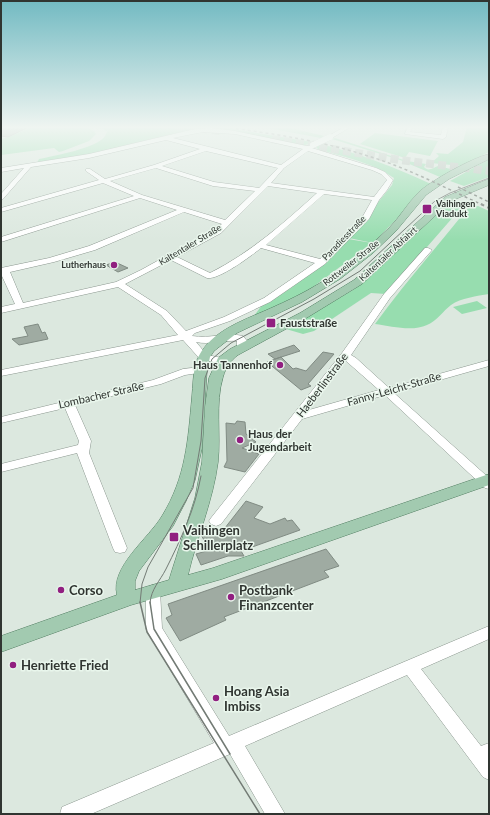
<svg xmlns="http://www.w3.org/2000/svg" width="490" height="815" viewBox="0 0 490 815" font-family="Lato,sans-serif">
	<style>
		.green { fill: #97ddaf }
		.building { fill: #9faba2; stroke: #808b83 }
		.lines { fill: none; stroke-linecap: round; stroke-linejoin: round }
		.major-tunnel { stroke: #bac4bc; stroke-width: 8; stroke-dasharray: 8 4; stroke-linecap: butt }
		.minor-casing { stroke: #8b978f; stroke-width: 1 }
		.major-casing { stroke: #527e62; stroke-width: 1 }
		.minor { fill: #fff; fill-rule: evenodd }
		.major { fill: #a2cab0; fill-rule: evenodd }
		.tram-far1 { stroke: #737b75; stroke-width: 1 }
		.tram { stroke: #737b75; stroke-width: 1.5 }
		.rail-far1 { stroke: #737b75; stroke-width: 1.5; stroke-dasharray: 3 3; stroke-linecap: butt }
		.rail { stroke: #737b75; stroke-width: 2; stroke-dasharray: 3.5 3.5; stroke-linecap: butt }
		.minor-bridge-casing { stroke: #8b978f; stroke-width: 6; stroke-linecap: butt }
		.minor-bridge { stroke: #fff; stroke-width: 6 }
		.poi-dot { fill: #911f80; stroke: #e9f6ec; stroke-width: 1.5 }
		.labels { text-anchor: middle; stroke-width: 3; stroke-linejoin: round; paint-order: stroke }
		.far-poi-label { font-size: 9px; font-weight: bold; fill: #303531; stroke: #e9f6ec; text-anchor: start }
		.far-street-label { font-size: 9px; fill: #303531; stroke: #e9f6ec }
		.poi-label { font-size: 11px; font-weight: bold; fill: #303531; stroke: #e9f6ec; text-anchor: start }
		.street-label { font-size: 11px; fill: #303531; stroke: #e9f6ec }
		.near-poi-label { font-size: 13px; font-weight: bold; fill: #303531; stroke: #e9f6ec; text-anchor: start }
	</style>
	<rect width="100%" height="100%" fill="#dce8df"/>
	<path class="green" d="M34 126 58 128 63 126H84L94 131 96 134 89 141 63 151 59 152 54 148 1 155V139L9 137Z
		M98 126H163L177 127 180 126H205L70 159 37 163 39 159C53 156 98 148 105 136 106 134 107 132 108 130L106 131Z
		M214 126 312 142 303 146 215 129Z
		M256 126 287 127 324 136 321 138Z
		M467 126H489V152L462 166 431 163 439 156 436 153 448 154 463 142Z
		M375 133 438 141 430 156 409 152 405 158 360 144Z
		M335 138 407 161 426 164 424 167C428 172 433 168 438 166L455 170 440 177 400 160 332 139Z
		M321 144C361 154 394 167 431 184L373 243 349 238 392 185 394 178C372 162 343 157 318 149L316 147Z
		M489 159V177L464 186 450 181Z
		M448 204 461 208 386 294 371 293 314 331 303 334 286 329 353 290 370 276Z
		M478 206 489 211V294C477 296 461 298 451 305 443 311 437 321 427 325 412 332 391 326 375 324 404 284 437 247 468 208Z
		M348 239 372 243 305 293 254 316 262 305 291 288 331 256Z
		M477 301 487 308 462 314 453 307Z"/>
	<path class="building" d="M7 126H31L8 137 1 136V129Z
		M115 262 128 268 118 272 106 265Z
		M38 324 42 333 45 332 48 339 19 345 12 339 28 336 24 327Z
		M294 345 300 351 275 359 268 354Z
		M323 352 334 354 308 384 311 386 301 390 267 362 281 357 293 369 296 368 306 371Z
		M237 421 245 422 246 434 256 442 242 448 259 454 245 472 224 467 227 461 226 423 235 424Z
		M246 501 263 507 254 518 270 524 285 518 287 521 292 520 300 530 241 551 244 556H228L201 565 196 554 210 550 201 535 204 526 221 533Z
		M326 549 339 566 324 571 329 577 224 617 226 620 180 641 166 618 172 615 168 604Z"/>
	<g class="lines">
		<path class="major-tunnel" d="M176 126 220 131
			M272 139 400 160 489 171"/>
		<defs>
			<path id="minor" d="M346 126H352L332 138 327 137Z
				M408 126H413L410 132 441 135 443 126H448L446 137 443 139 405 134Z
				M195 129 211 128 235 131 307 146 313 145 312 148 376 168 385 172 393 180 387 190 379 200 369 219 325 264 270 302 230 321 195 333 192 336C210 339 226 332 243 336L247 341V348L242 351 237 348V341C223 340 210 345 196 342L207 355 227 359 228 361 227 363 223 364 200 359 183 340 1 376V370L178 335 161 315 118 287 1 313V307L15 304 1 274V268L49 258 89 246 177 210 140 198 1 242V237L134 196 103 183 1 212V208L99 180 86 171V169H90L105 179 154 165 200 149 166 140 89 158 31 167 3 199 1 200V194L24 168 1 172V168L89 154ZM203 132 235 134 303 149 281 165 173 138ZM206 151 278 168 259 188 214 182 162 166ZM308 151 372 170 381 174 387 180 374 197 271 183 284 168ZM156 168 213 186 255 191 225 220 142 195 110 181ZM268 186 317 193C284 223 250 253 210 273L177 257 221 233ZM324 194 372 200 363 216 320 259 266 245ZM184 212 222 224 215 229 141 270 116 282 23 303 10 272 54 262 95 250ZM261 248 315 263 264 298 224 317 186 331 167 311 125 284 171 260 207 278C219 280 251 256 261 248Z
				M425 248H428L432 250 390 298 351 355 356 358 389 388 489 360V366L394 393 489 478V489L485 488 385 395 302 419 221 524 216 526 211 524 209 521 211 518 342 353 384 294ZM346 361 379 390 309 410Z
				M201 367 205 368 206 370 205 372 185 375 161 384 75 405 91 441 89 453 127 548 125 552 120 553 115 552 113 548 77 453 1 472V464L78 445 79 441 65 408 1 423V417L153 380 183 369Z
				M153 585 158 587 160 591 162 628 229 736 489 626V639L421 669 481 746 489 743V780L483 777 407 675 245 746 285 814H265L230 754 91 814H60L62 807 214 743 146 629V591L148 587Z"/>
			<path id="major" d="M489 154V159L449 179 426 195 396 231 373 253 340 279 302 302 237 333 214 351 210 357 207 370 202 448 195 480 186 501 173 526 139 571 135 581V590L169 580 195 498 202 462 205 407 209 378 218 358 230 349 300 313 354 280 445 197 489 179V185L451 201 362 284 308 317 238 355C230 361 226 367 223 377 215 403 221 435 218 462 213 501 197 537 188 575L213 568 489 474V485L222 579 131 605 1 652V636L117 595C110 567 149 538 162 516 186 477 188 440 192 396 193 386 193 376 195 366 204 333 242 321 269 309 287 301 304 293 320 283 345 267 368 248 389 228 400 217 407 204 418 193 430 181 472 158 489 154Z"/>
		</defs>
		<use href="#minor" class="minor-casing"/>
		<use href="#major" class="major-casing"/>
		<use href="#minor" class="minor"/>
		<use href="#major" class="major"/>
		<path class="tram-far1" d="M140 603 142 584 148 567 193 488 201 441 205 378 212 359 231 343 314 299 360 271 435 201 450 193 489 178
			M150 603C151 589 160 581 166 569 181 539 195 509 201 476"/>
		<path class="tram" d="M140 602 147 632 260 814
			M150 602 154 629 230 754"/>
		<path class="rail-far1" d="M218 126C268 133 319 140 368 156 408 168 445 188 483 205
			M458 187 489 202"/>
		<path class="rail" d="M481 204 489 208"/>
		<defs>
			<path id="minor-bridge" d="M313 145 330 137"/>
		</defs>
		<use href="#minor-bridge" class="minor-bridge-casing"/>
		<use href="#minor-bridge" class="minor-bridge"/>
	</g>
	<linearGradient id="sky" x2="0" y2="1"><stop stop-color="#72bac2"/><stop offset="0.53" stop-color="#eff5f1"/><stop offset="1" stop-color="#eff5f1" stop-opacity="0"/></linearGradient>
	<rect width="490" height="240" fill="url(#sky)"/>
	<g class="poi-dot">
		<rect x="422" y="204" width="10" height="10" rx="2"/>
		<circle cx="114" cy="265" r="4"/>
		<rect x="266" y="318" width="10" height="10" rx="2"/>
		<circle cx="280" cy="365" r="4"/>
		<circle cx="240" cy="440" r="4"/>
		<rect x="169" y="532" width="10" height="10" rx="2"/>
		<circle cx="61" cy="590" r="4"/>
		<circle cx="231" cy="597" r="4"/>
		<circle cx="13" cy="665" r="4"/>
		<circle cx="216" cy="698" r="4"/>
	</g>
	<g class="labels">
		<g class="far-poi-label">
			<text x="436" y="207">Vaihingen<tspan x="436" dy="10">Viadukt</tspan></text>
			<text x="106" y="268" text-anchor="end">Lutherhaus</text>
		</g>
		<g class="far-street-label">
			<text transform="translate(344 238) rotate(-46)" y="3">Paradiesstraße</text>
			<text transform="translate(190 245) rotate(-31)" y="3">Kaltentaler Straße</text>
			<text transform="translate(388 254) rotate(-43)" y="3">Kaltentaler Abfahrt</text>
			<text transform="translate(351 263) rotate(-38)" y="3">Rottweiler Straße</text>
		</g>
		<g class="poi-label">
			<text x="280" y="327">Fauststraße</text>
			<text x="272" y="369" text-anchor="end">Haus Tannenhof</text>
			<text x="248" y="438">Haus der<tspan x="248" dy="13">Jugendarbeit</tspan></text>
		</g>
		<g class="street-label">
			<text transform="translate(322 385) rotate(-53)" y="4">Haeberlinstraße</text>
			<text transform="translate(394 389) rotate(-16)" y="4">Fanny-Leicht-Straße</text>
			<text transform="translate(101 395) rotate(-13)" y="4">Lombacher Straße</text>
		</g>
		<g class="near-poi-label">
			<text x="183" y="535">Vaihingen<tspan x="183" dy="15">Schillerplatz</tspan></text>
			<text x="69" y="595">Corso</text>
			<text x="239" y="595">Postbank<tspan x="239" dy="15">Finanzcenter</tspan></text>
			<text x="21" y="670">Henriette Fried</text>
			<text x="224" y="696">Hoang Asia<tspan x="224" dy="15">Imbiss</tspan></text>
		</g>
	</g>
	<rect width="490" height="815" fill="none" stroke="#303531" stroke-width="4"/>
</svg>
